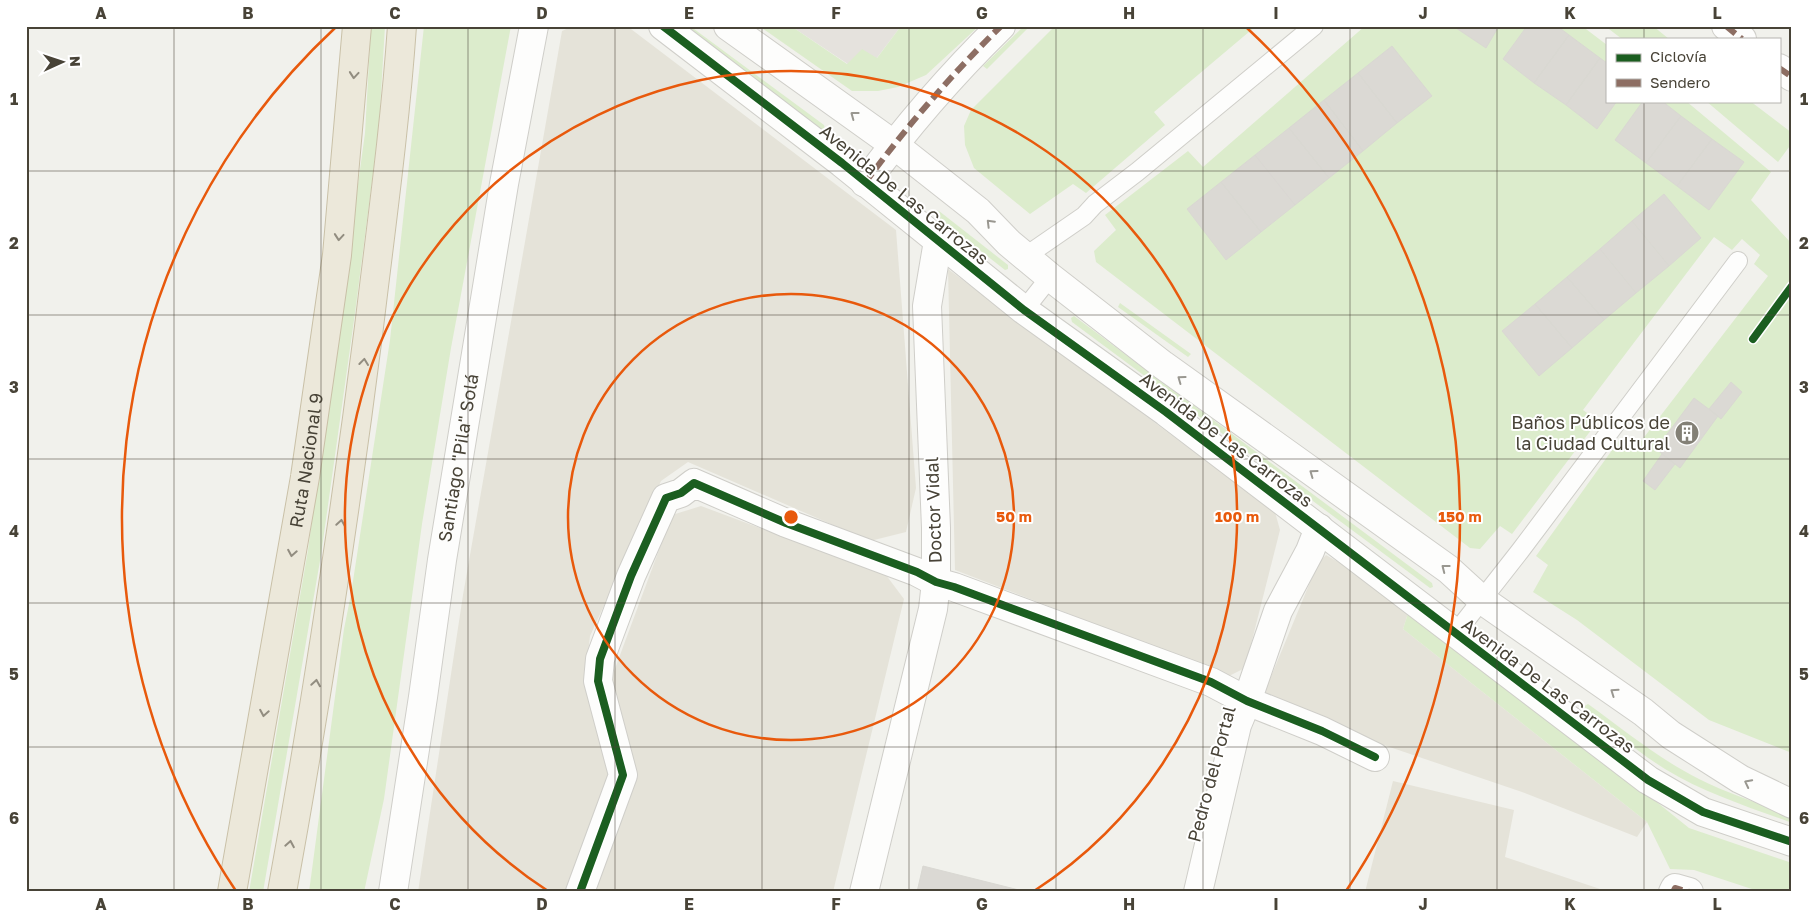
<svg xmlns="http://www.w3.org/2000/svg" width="1818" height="918" viewBox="0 0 1818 918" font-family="'Golos Text',sans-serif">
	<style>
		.residential { fill: #e5e3d9 }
		.industrial { fill: #e5e2dd }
		.green { fill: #dceccc }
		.building { fill: #dbd9d4; stroke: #d9d8d2 }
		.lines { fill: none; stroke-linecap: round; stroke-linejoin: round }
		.service-casing { stroke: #cfcec9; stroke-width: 20 }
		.minor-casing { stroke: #cfcec9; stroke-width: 30 }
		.motorway-casing { stroke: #c9c0a7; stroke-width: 30 }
		.service { stroke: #fdfdfc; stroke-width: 18 }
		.minor { stroke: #fdfdfc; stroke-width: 28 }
		.motorway { stroke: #ece8da; stroke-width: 28 }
		.quiet { stroke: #8d6e63; stroke-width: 6; stroke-dasharray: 12 6; stroke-linecap: butt }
		.cycleway-casing { stroke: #fff; stroke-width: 11 }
		.cycleway { stroke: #1b5e20; stroke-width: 8 }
		.oneway { stroke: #928d80 }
		.oneway2 { stroke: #999790 }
		.grid { fill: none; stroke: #484337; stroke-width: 1; stroke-opacity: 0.55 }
		.ring { fill: none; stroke: #e8590c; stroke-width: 2.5 }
		.labels { text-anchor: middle; stroke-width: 4; stroke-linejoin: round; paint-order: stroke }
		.street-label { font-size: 18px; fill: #484337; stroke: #fff }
		.poi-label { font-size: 18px; fill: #484337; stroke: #fff; text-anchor: end }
		.centre { fill: #e8590c; stroke: #fff; stroke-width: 2.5 }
		.ring-label { font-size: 15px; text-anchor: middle; font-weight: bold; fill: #e8590c; stroke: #fff; stroke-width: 4; stroke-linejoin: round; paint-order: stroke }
		.neatline { fill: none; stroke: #484337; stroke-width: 2 }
		.grid-label { font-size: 16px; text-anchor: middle; font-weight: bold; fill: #484337 }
	</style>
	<rect width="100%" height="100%" fill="#f1f1ec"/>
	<path class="residential" d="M573 26H627L896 230 916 488 906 532 870 541 688 462 661 481 590 636 585 679 608 774 566 892H418L463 595 562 31Z
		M948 269 1275 512 1280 530 1245 668 1229 676 955 570Z
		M701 506 886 575 904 599 833 892H594L638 776 610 682 672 515Z
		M1326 555 1411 604 1403 629 1647 822 1637 837 1522 792 1369 740 1263 696 1318 563Z
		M1393 781 1514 810 1505 857 1609 892H1365Z"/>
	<path class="industrial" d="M791 26H901L876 59 848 64Z"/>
	<path class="green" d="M371 26H385L379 127 355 313 321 555 263 892H249L308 550 365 133Z
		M424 26H511L451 348 422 524 384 799 364 892H309L344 629 351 594 390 340Z
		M681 26H690L824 125 825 129 823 131 820 130Z
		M759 26H791L847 64 862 49 877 58 901 26H979L926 75 898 87 878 91H852Z
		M1024 26H1030L987 69 983 66Z
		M1055 26H1256L1154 112 1165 125 1086 193 1073 184 1030 214 974 168 965 145 964 126 971 110Z
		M1365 26H1582L1607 45V101H1686L1771 172 1751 200 1792 244V753L1709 720 1577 620 1533 592 1548 565 1536 556 1620 439 1635 449 1768 276 1754 264 1760 255 1742 239 1732 250 1714 237 1583 410 1598 421 1512 534 1500 526 1480 549 1470 548 1096 262 1094 251 1116 230 1105 215 1188 151 1203 167Z
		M1605 26H1653L1669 39H1622Z
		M1706 101H1750L1792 133V143L1778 162Z
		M935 210 939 211 1008 265V269L1005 270 935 215 933 213Z
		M1120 303 1191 354 1188 357 1118 307Z
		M1074 316 1432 583 1433 587 1430 588 1072 322 1071 318Z
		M1411 604 1689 828 1792 863V892H1761L1694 870 1670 869 1647 822 1403 629Z
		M1588 704C1624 730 1659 759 1699 779 1729 794 1760 804 1792 815V823C1749 807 1704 793 1665 769 1636 751 1610 728 1583 707Z"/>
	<path class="building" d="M1453 26H1499L1486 48Z
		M1527 26H1557L1569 35 1534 83 1503 59Z
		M1569 35 1600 58 1566 105 1534 83Z
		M1392 46 1432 96 1397 123 1358 73Z
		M1600 58 1607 63V101H1617L1597 129 1566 105Z
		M1358 73 1397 123 1363 151 1324 100Z
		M1324 100 1363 151 1329 178 1289 128Z
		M1643 101H1662L1681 116 1646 163 1615 140Z
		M1681 116 1712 139 1677 186 1646 163Z
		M1289 128 1329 178 1295 205 1255 155Z
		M1712 139 1744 162 1709 210 1677 186Z
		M1255 155 1295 205 1261 232 1221 182Z
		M1221 182 1261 232 1226 260 1187 209Z
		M1664 194 1701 238 1669 266 1632 221Z
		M1632 221 1669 266 1636 293 1600 249Z
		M1600 249 1636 293 1604 320 1567 277Z
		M1567 277 1604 320 1572 348 1535 304Z
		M1535 304 1572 348 1539 376 1502 331Z
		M1731 382 1742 392 1721 419 1709 409Z
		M1694 398 1718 416 1680 468 1656 449Z
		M1662 454 1675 464 1655 490 1643 481Z
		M923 866 1027 892H917Z"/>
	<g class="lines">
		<defs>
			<path id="service" d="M1026 256 1084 216 1095 204 1137 172 1314 26
				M1024 310 1050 277
				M1455 634 1520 551 1738 261"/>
			<g id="minor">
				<path d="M663 26 842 163 1024 310 1166 412 1648 780 1703 812 1792 842"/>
				<path d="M728 26 893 144 978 211 1009 243 1050 277 1163 365 1448 569 1482 600 1643 712 1671 735 1740 779 1792 804"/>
				<path d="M1726 26 1742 39"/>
				<path d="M1779 68 1792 77"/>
				<path d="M865 183C906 127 951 75 1001 26"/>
				<path id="s1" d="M393 892 423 697 442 560 504 184 534 26"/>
				<path d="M580 892 623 775 598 681 600 659 631 576 666 498 681 493 694 483 786 523 917 572 936 582 954 587 1211 682 1247 701 1322 731 1375 757"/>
				<path d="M864 892 933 609 936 582V528L927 306 938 241"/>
				<path d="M1198 892 1237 725 1247 701 1278 611 1310 551 1319 528"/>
				<path d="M1673 892 1675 888 1689 892"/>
			</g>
			<g id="motorway">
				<path id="s2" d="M232 892 305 477 337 255 357 26"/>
				<path d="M282 892C316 705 345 516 369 327 381 227 395 127 402 26"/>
			</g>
		</defs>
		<use href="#service" class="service-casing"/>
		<use href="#minor" class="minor-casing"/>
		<use href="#motorway" class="motorway-casing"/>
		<use href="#service" class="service"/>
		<use href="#minor" class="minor"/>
		<use href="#motorway" class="motorway"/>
		<path class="quiet" d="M1726 26 1742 39
			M1779 68 1792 77
			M865 183C906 127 951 75 1001 26
			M1673 892 1675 888 1689 892"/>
		<defs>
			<path id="cycleway" d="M663 26 842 163 1024 310 1166 412 1648 780 1703 812 1792 842
				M1753 339 1792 286
				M580 892 623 775 598 681 600 659 631 576 666 498 681 493 694 483 786 523 917 572 936 582 954 587 1211 682 1247 701 1322 731 1375 757"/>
		</defs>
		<use href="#cycleway" class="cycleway-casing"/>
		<use href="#cycleway" class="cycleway"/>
	</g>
	<defs><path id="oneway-chevron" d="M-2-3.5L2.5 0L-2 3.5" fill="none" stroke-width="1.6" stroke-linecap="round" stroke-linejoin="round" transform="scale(1.25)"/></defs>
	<g class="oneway">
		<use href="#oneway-chevron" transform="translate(354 75) rotate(95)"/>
		<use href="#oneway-chevron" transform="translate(339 237) rotate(95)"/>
		<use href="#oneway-chevron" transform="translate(364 362) rotate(-83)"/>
		<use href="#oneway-chevron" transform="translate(341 523) rotate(-81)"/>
		<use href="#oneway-chevron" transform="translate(292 553) rotate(100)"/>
		<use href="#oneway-chevron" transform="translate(316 683) rotate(-81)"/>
		<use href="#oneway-chevron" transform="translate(264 713) rotate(100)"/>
		<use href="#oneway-chevron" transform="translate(290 844) rotate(-80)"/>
	</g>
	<g class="oneway2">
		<use href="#oneway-chevron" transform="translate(854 115) rotate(-143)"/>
		<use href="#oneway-chevron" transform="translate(990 223) rotate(-135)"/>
		<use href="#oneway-chevron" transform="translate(1181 379) rotate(-144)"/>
		<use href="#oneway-chevron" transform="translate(1313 473) rotate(-144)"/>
		<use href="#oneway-chevron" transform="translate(1445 568) rotate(-142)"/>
		<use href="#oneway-chevron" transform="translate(1614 692) rotate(-145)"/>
		<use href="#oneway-chevron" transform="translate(1748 783) rotate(-153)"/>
	</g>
	<path class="grid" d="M174 26V892M321 26V892M468 26V892M615 26V892M762 26V892M909 26V892M1056 26V892M1203 26V892M1350 26V892M1497 26V892M1644 26V39M1644 101V892M26 171H1792M26 315H1792M26 459H1792M26 603H1792M26 747H1792"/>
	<g class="ring">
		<circle cx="791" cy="517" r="223"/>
		<path d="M548 891A446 446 0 1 1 1034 891"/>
		<path d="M236 891A669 669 0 0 1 335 28M1247 28A669 669 0 0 1 1346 891"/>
	</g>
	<defs>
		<symbol id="building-disc" viewBox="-11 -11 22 22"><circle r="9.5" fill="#838076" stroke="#fff"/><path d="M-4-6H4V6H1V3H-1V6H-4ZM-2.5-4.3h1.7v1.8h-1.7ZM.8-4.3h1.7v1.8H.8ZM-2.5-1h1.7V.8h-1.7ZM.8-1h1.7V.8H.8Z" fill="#fff"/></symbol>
	</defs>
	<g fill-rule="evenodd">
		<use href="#building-disc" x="1673" y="419" width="28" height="28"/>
	</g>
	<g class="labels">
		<g class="street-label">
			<text transform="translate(904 195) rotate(39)" y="6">Avenida De Las Carrozas</text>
			<text transform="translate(1226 440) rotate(37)" y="6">Avenida De Las Carrozas</text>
			<text dy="6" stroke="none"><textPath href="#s1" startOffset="439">Santiago "Pila" Solá</textPath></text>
			<text dy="6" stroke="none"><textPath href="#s2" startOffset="438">Ruta Nacional 9</textPath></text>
			<text transform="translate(934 510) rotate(-92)" y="6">Doctor Vidal</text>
			<text transform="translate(1548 686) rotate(37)" y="6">Avenida De Las Carrozas</text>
			<text transform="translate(1212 774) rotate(-75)" y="6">Pedro del Portal</text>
		</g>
		<g class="poi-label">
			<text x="1670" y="429">Baños Públicos de<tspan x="1670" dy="21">la Ciudad Cultural</tspan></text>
		</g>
	</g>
	<circle cx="791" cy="517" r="8" class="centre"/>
	<g class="ring-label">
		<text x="1014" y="522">50 m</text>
		<text x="1237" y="522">100 m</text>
		<text x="1460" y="522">150 m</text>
	</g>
	<rect width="1818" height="918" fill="none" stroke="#ffffff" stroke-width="55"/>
	<rect x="1606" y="38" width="175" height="65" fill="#ffffff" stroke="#b6b4af"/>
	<rect x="1616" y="54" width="25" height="8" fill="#1b5e20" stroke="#b6b4af"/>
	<text x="1650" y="62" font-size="15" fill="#484337">Ciclovía</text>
	<rect x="1616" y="79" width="25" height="8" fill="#8d6e63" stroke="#b6b4af"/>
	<text x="1650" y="88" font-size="15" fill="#484337">Sendero</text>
	<g transform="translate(62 62) rotate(87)" stroke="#ffffff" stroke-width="4" paint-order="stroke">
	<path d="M0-4L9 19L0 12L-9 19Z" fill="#484337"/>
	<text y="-8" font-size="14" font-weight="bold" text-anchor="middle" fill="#484337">N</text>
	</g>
	<rect x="28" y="28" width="1762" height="862" class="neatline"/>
	<g class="grid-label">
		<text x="101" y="19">A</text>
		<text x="248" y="19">B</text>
		<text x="395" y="19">C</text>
		<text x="542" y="19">D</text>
		<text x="689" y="19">E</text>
		<text x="836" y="19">F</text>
		<text x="982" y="19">G</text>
		<text x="1129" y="19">H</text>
		<text x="1276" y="19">I</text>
		<text x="1423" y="19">J</text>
		<text x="1570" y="19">K</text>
		<text x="1717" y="19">L</text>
		<text x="14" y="105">1</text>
		<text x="1804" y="105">1</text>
		<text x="14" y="249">2</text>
		<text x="1804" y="249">2</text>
		<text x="14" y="393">3</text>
		<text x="1804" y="393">3</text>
		<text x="14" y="537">4</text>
		<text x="1804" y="537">4</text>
		<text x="14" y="680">5</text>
		<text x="1804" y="680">5</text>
		<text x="14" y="824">6</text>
		<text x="1804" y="824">6</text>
		<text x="101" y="910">A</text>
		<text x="248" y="910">B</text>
		<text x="395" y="910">C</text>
		<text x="542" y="910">D</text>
		<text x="689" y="910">E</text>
		<text x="836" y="910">F</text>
		<text x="982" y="910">G</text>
		<text x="1129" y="910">H</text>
		<text x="1276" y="910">I</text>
		<text x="1423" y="910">J</text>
		<text x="1570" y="910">K</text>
		<text x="1717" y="910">L</text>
	</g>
</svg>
